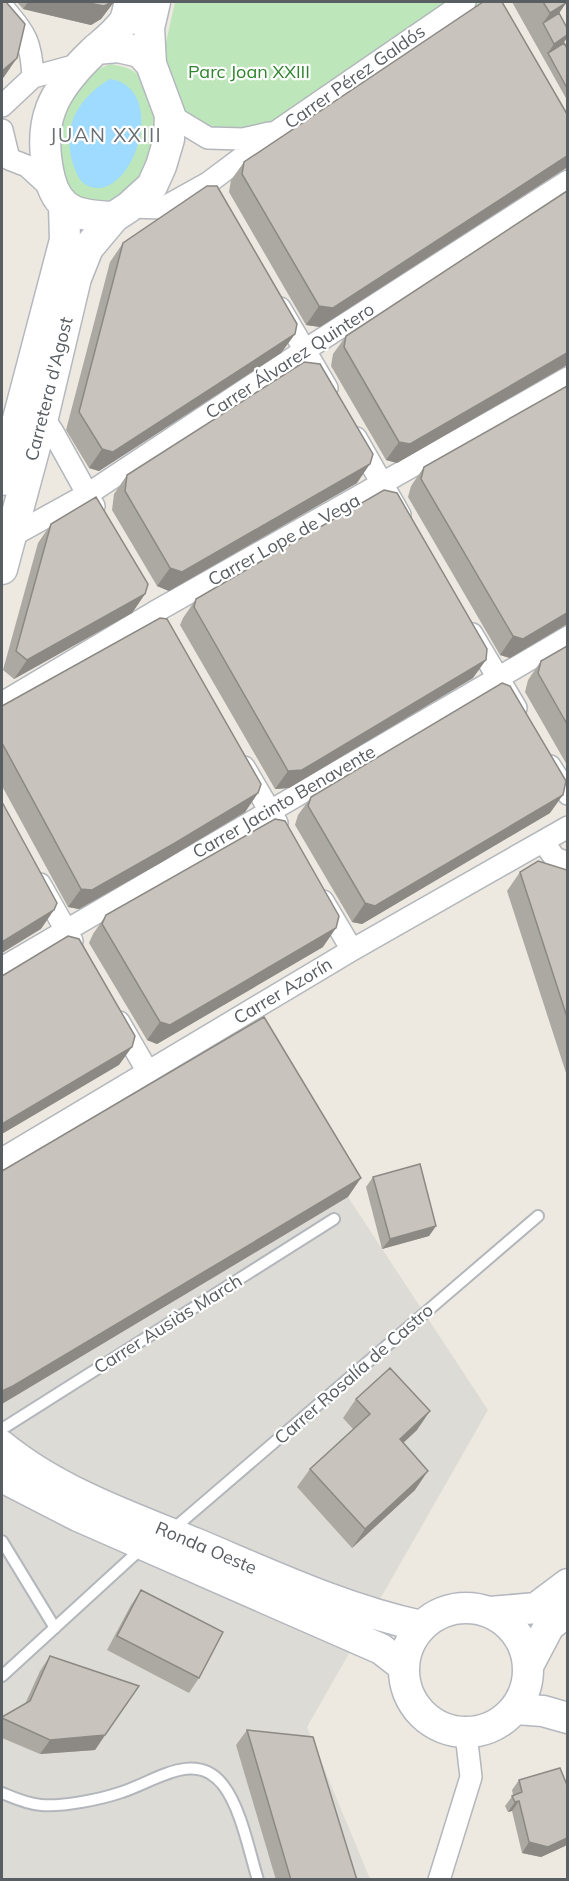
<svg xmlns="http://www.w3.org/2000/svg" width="569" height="1881" viewBox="0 0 569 1881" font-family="Mulish,sans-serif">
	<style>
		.industrial { fill: #dddbd5 }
		.green { fill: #bde7ba }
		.water { fill: #9edbff }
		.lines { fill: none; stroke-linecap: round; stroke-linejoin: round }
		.lane-casing { stroke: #b3b7bc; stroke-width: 14 }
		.street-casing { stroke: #b3b7bc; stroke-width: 24 }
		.secondary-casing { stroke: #b4b8be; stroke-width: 33 }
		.lane { stroke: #fff; stroke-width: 10 }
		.street { stroke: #fff; stroke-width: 21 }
		.secondary { stroke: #fff; stroke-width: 30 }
		.wall { fill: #aca9a3 }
		.shaded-wall { fill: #8c8984 }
		.building { fill: #c8c4bd; stroke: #8c8984; stroke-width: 1.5 }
		.labels { text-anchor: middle; stroke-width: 4.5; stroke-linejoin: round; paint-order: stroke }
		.park-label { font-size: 18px; fill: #30842e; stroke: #fff }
		.street-label { font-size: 18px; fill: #595e62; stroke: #fff }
		.neighbourhood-label { font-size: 20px; letter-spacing: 1.5px; fill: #6a7074; stroke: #fff }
	</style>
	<rect width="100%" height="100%" fill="#ede9e0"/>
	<path class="industrial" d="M249 1025 348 1197 488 1410 307 1727 370 1879 2 1880V1159L150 1082Z"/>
	<path class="green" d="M175 2H482L251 156 184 116 163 56Z
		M111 64C120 66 128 67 136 73 153 86 157 116 156 136 155 153 144 172 134 185 131 188 128 193 125 195 116 201 104 201 94 201 81 200 71 192 66 181 48 139 65 78 111 64Z"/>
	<path class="water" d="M110 79C171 88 132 205 88 186 79 182 76 172 73 164 62 126 77 99 110 79Z"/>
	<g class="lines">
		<defs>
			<path id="lane" d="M2 1429 334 1219
				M172 1530 538 1216
				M2 1541 55 1628
				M2 1676 143 1547
				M2 1793C14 1798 27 1804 41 1805 63 1807 102 1799 122 1792 154 1782 195 1749 223 1785 241 1808 249 1851 258 1880"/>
			<path id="street" d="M2 6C25 34 31 39 33 77
				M2 106 33 77 81 64
				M170 115 208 138 243 139 269 133
				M2 130 9 159 27 166 53 190
				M129 207 163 208 208 183 276 132 465 2
				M280 308 327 388
				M43 417 53 432 94 506
				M356 438 400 515
				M10 537 88 494 305 350 568 181
				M472 634 516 708
				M2 703 153 613 568 378
				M550 766 568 794
				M244 767 277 823
				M543 842 555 858 568 863
				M40 884 72 941
				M323 901 352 950
				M2 968 568 637
				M119 1022 148 1072
				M2 1159 352 950 568 827
				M439 1880 471 1777 466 1734"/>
			<path id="secondary" d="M151 64 149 28 155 2
				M114 217C82 216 59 214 50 179 36 122 52 91 93 52 103 43 115 34 123 23 127 18 128 8 130 2
				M2 480 65 240 64 206
				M2 569 43 417 76 278 88 248 114 217 129 207 152 186 161 166 169 139 170 115 151 64 140 52 118 47 96 49
				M2 1446C58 1492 131 1517 197 1544 271 1575 343 1609 421 1626
				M2 1477 78 1516 381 1649 403 1666
				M404 1670a62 62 0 1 1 124 0a62 62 0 1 1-124 0Z
				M490 1612 536 1608 568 1584
				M529 1664 549 1626 568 1611
				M516 1709 543 1711 568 1718"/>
		</defs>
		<use href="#lane" class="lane-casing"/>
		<use href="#street" class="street-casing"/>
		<use href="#secondary" class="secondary-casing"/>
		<use href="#lane" class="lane"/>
		<use href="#street" class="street"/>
		<use href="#secondary" class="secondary"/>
	</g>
	<path class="wall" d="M17 2H114L101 19 91 25 23 9Z
		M512 2H565L566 3 559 13 564 43 567 48V100Z
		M244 162 566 168 320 327 306 325 229 192 231 180Z
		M567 191V365L397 463 386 460 331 366 333 354 346 336Z
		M123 243 295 334 281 353 99 471 89 468 66 430 110 262Z
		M567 386V624L510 658 500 655 408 497 411 486 424 467Z
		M127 475 357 483 169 591 157 586 112 510 114 494Z
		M51 524 145 594 132 613 14 679 3 670 38 543Z
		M196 599 473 678 289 788 275 789 180 625 183 618Z
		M567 646V765L525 692 528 680 541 661Z
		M2 707 258 793 245 812 162 862 79 909 68 907 2 786Z
		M311 797 550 813 362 924 352 922 295 825 298 815Z
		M567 870V1076L507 891 520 872Z
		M106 915 323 947 157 1044 147 1040 89 943 93 934Z
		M373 1177 436 1226 429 1236 382 1249 366 1187Z
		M356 1399 417 1430 403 1443 415 1490 352 1548 297 1487 310 1469 353 1429 343 1418Z
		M141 1590 199 1678 189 1693 107 1650 131 1605Z
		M50 1656 139 1686 95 1750 40 1754 2 1738V1717L25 1704 40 1671Z
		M247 1730 357 1880H276L236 1745Z
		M519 1780 567 1785V1844L565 1846 541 1857 522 1853 512 1811 508 1812 505 1806 513 1795 512 1790Z
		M567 1863V1880H566V1866Z"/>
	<path class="shaded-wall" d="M28 2H114L101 19 91 25 23 9Z
		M566 3 549 28 543 23 550 13Z
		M567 35V38L560 48 548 53 554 44Z
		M17 58 4 77 2 79V71Z
		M567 156V165L566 168 320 327 306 325 319 306Z
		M295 334 281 353 99 471 89 468 102 449Z
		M567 353V365L397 463 386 460 399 442Z
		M370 464 357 483 169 591 157 586 170 568Z
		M145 594 132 613 14 679 27 660Z
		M567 613V624L510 658 500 655 513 636Z
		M486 660 473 678 289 788 275 789 288 771Z
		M258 793 245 812 162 862 79 909 68 907 81 889Z
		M563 795 550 813 362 924 352 922 365 903Z
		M54 910 41 929 2 953V942Z
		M336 928 323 947 157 1044 147 1040 160 1022Z
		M132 1047 119 1065 2 1134V1124Z
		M361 1178 348 1197 2 1404V1391Z
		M436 1226 429 1236 382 1249 390 1239Z
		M430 1411 417 1430 387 1458 400 1439Z
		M428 1471 415 1490 352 1548 365 1529Z
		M105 1735 95 1750 40 1754 50 1740Z
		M519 1801 512 1811 508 1812 515 1802Z
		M567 1838V1844L565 1846 541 1857 522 1853 529 1842Z"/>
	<path class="building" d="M2 2H6L25 24 17 58 2 71Z
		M84 2H112L104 6Z
		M483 2H502L567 114V156L333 308 319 306 242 174 244 162Z
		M543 2H565L566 3 550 13Z
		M559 13 567 28V35L554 44 543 23Z
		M564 43 567 48V88L548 53Z
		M207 186H217L297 324 295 334 113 452 102 449 79 412 123 243Z
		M567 191V353L410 444 399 442 344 347 346 336Z
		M304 362 320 364 373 454 370 464 182 572 170 568 125 491 127 475Z
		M567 386V613L523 639 513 636 421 479 424 467Z
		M384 490 397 493 487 649 486 660 302 770 288 771 194 607 196 599Z
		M96 497 148 584 145 594 27 660 16 651 51 524Z
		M160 618 167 619 261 784 258 793 175 843 92 890 81 889 2 743V706Z
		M567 646V724L538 673 541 661Z
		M502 683 510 686 566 781 563 795 375 906 365 903 308 806 311 797Z
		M2 802 57 903 54 910 2 942Z
		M275 819 285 821 339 916 336 928 170 1025 160 1022 102 924 106 915Z
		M538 861 567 870V1017L520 872Z
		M68 936 79 939 135 1036 132 1047 2 1124V976Z
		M264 1017 361 1178 13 1386 2 1391V1171Z
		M420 1164 436 1226 390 1239 373 1177Z
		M390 1368 430 1411 400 1439 428 1471 365 1529 310 1469 370 1414 356 1399Z
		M141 1590 223 1632 199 1678 117 1636Z
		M50 1656 139 1686 105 1735 50 1740 2 1718V1717L30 1701Z
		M247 1730 313 1737 357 1880H291Z
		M560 1768 567 1785V1838L548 1847 529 1842 519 1801 515 1802 512 1796 522 1792 519 1780Z"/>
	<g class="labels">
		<g class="park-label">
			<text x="249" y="78">Parc Joan XXIII</text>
		</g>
		<g class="street-label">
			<text transform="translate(355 77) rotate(-35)" y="6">Carrer Pérez Galdós</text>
			<text transform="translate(290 361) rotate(-33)" y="6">Carrer Álvarez Quintero</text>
			<text transform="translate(49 389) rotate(-76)" y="6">Carretera d'Agost</text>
			<text transform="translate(284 540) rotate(-29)" y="6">Carrer Lope de Vega</text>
			<text transform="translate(284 802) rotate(-30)" y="6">Carrer Jacinto Benavente</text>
			<text transform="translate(283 991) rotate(-31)" y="6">Carrer Azorín</text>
			<text transform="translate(168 1324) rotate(-32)" y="6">Carrer Ausiàs March</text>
			<text transform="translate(354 1374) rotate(-41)" y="6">Carrer Rosalía de Castro</text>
			<text transform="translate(206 1548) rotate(23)" y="6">Ronda Oeste</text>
		</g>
		<g class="neighbourhood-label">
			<text x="106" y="142">JUAN XXIII</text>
		</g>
	</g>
	<rect width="569" height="1881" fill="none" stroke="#595e62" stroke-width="6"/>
</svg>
